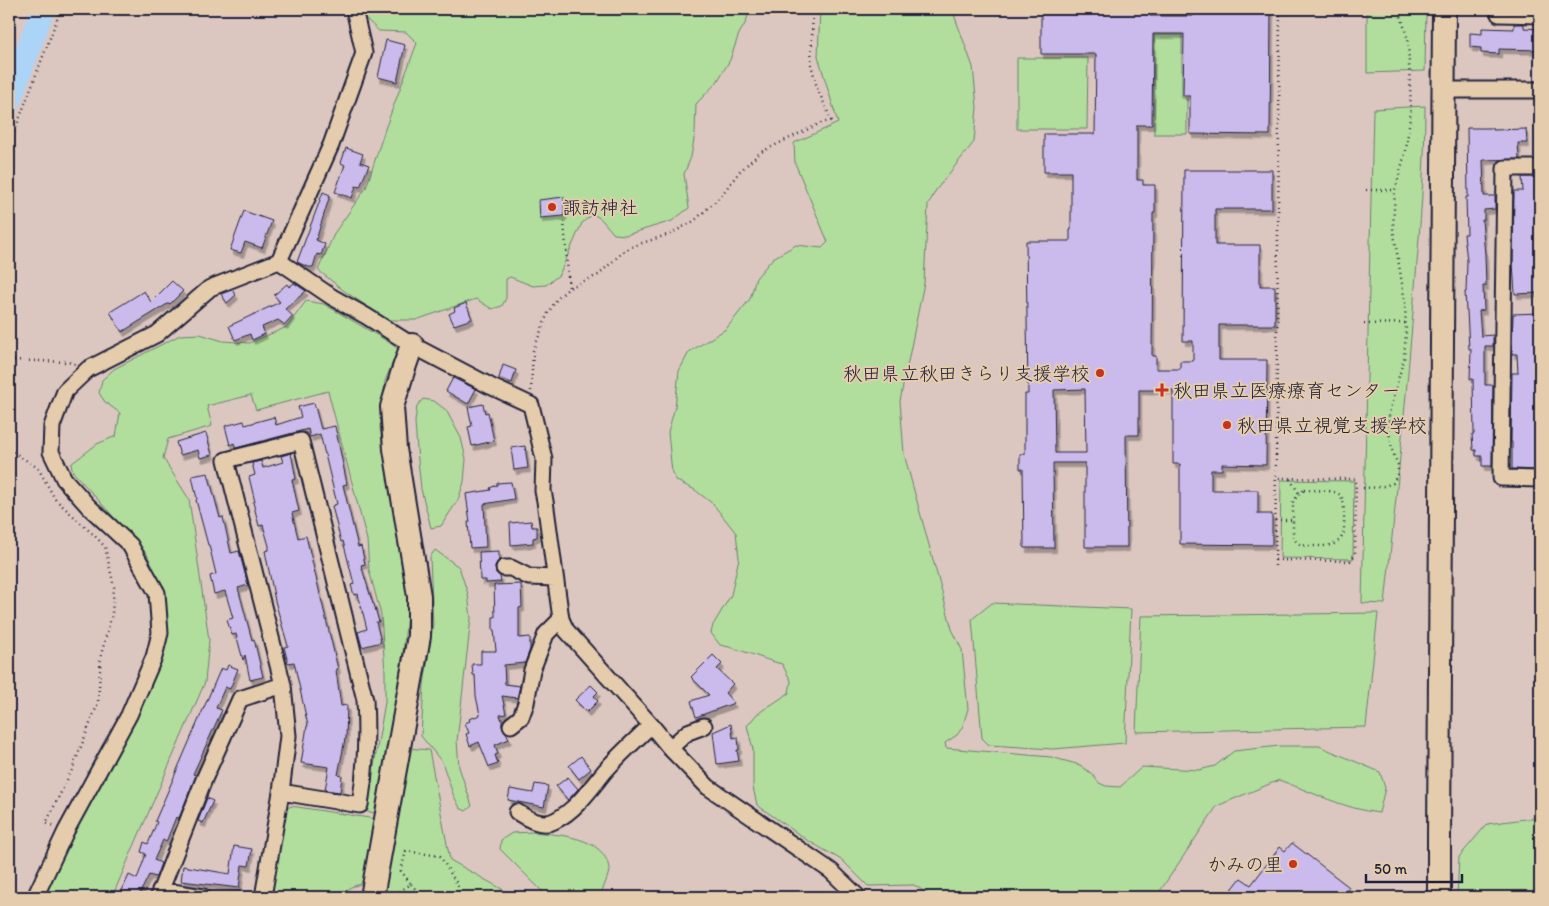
<svg xmlns="http://www.w3.org/2000/svg" width="1549" height="906" viewBox="0 0 1549 906" font-family="Itim,'Klee One',sans-serif">
	<style>
		.green { fill: #b1de9d; stroke: #6a806c }
		.lines { fill: none; stroke-linecap: round; stroke-linejoin: round }
		.river { stroke: #abd4f6; stroke-width: 24 }
		.building { fill: #cbbbec; stroke: #22223b; fill-rule: evenodd; filter: url(#shadow) }
		.street-casing { stroke: #22223b; stroke-width: 19 }
		.secondary-casing { stroke: #22223b; stroke-width: 26 }
		.path { stroke: #22223b; stroke-width: 2.5; stroke-dasharray: 1 4; stroke-linecap: butt }
		.street { stroke: #e4ccad; stroke-width: 15 }
		.secondary { stroke: #e4ccad; stroke-width: 22 }
		.poi-dot { fill: #c8321e; stroke: #e4ccad; stroke-width: 2 }
		.labels { text-anchor: middle; stroke-width: 4; stroke-linejoin: round; paint-order: stroke }
		.poi-label { font-size: 19px; fill: #22223b; stroke: #e4ccad; text-anchor: start }
	</style>
	<defs>
		<filter id="shadow"><feDropShadow dx="2.5" dy="4.5" stdDeviation="0" flood-color="#0004"/></filter>
	</defs>
	<rect width="100%" height="100%" fill="#dcc7c0"/>
	<filter id="ink" filterUnits="userSpaceOnUse"><feTurbulence type="fractalNoise" baseFrequency=".02" numOctaves="2"/><feDisplacementMap in="SourceGraphic" scale="10" xChannelSelector="R" yChannelSelector="G"/><feConvolveMatrix kernelMatrix="1 2 1 2 8 2 1 2 1" color-interpolation-filters="sRGB"/></filter>
	<g filter="url(#ink)">
		<path class="green" d="M362 9H750L746 22 739 34 730 60 717 82 696 104 695 133 691 157 684 174 689 208 672 221 626 235 614 234 601 219 593 214 582 223 559 275 546 285 533 286 510 277 506 279V298L502 306 492 309 476 299 416 320H387L343 290 318 270 335 232 366 188 385 129 417 43 406 32 379 31 365 18Z
			M820 9H952L973 67 977 107 974 142 936 190 928 205 924 283 900 401 904 454 952 629 962 650 968 709 962 728 957 735 945 743 946 748 1051 757 1080 765 1092 774 1099 783 1106 786 1120 787 1142 767 1199 770 1215 766 1234 751 1279 746H1319L1380 772 1385 788 1379 813C1345 809 1312 792 1279 780L1217 806 1156 897H933L914 885 868 886 843 861 807 840 757 805 753 787V749L747 726 757 714 789 693 791 681 782 664C761 659 742 649 720 645L711 633 713 625 731 595 739 558 736 533 713 504 695 490 677 481 672 473 668 432 675 407 679 371 689 352 726 329 750 299 756 278 773 258 796 245 822 248 828 242 795 163 794 143 838 123 818 56Z
			M1367 9H1426L1425 71 1367 73Z
			M1154 35H1182V98H1187V134H1154Z
			M1017 58H1088L1087 129H1017Z
			M1425 106C1425 167 1420 227 1415 287 1407 393 1396 499 1385 604L1362 603 1373 109Z
			M306 301 324 304 387 341 398 349 385 381 380 428 408 605 403 653 377 813 367 812 370 789 385 702V672L381 615 369 570 367 540 328 391 256 410 251 395 207 406 212 426 168 439 163 458 189 499 209 640 205 682 112 897H42L62 855 140 706 156 673 167 631 163 593 147 554 73 472 71 464 97 444 116 436 120 413 105 402 99 393 102 380 114 369 180 335 200 334 223 341 249 343 287 327Z
			M423 399 434 401 446 410 461 438 466 459 464 482 458 500 441 526 431 528 421 489 417 450 415 422 417 406Z
			M1281 480 1354 481 1353 559 1280 558Z
			M435 550 459 567 468 594 471 618 457 741 459 767 472 806 466 811 460 808 453 794 442 762 421 736 424 685 433 625 430 557Z
			M992 603 1131 609 1125 743 1053 749 989 745 982 738 972 619Z
			M1378 613 1366 727 1136 732 1141 616Z
			M407 748 429 750 450 860 516 897H382Z
			M291 806 376 819 364 883 351 887 339 897H270L283 811Z
			M1540 817V897H1457L1459 857 1487 824Z
			M534 832C558 835 604 836 609 868 610 874 602 890 600 897H557L543 892 500 849 501 840 512 833Z"/>
		<g class="lines">
			<path class="river" d="M9 101 43 9"/>
		</g>
		<path class="building" d="M1041 9H1150V16H1193V9H1271L1270 135 1190 134V96H1183L1184 34H1153L1152 125H1137V180H1143V185H1155V213H1153L1152 356H1156V369H1180V361H1193V341H1183L1184 170H1272V209H1215V245H1260V286H1275V325H1219V360H1267L1266 465 1222 464V470H1211V490H1258V514H1272V545L1180 544V464H1173V390H1139V435H1126L1127 547H1085V463H1053L1054 548H1024L1023 469H1020V454H1025V394H1028L1026 241H1070V230H1071V172H1044V134H1095L1096 54H1041ZM1085 389 1086 453H1055L1054 390Z
			M1514 24H1524V28L1540 29V50L1499 49V54L1481 53V48L1470 47V33L1482 34V28L1514 29Z
			M386 40 405 45 397 82 378 77Z
			M1467 128H1493V130L1526 129 1527 143H1518L1519 159 1483 160 1484 196H1495V209L1484 210V220H1482L1485 255 1486 286H1483L1484 310 1479 311 1481 336 1493 335V346H1485V385H1493L1492 466H1482V456H1476V450H1473L1472 434H1474L1473 379H1470L1471 349H1469L1467 311H1466L1465 292H1466L1467 261 1464 234H1467L1466 197H1468Z
			M346 148 363 154 360 162 369 165 360 187 356 186 352 198 335 192 345 165 341 163Z
			M1522 177H1540V293L1515 294 1513 262 1514 191H1523Z
			M323 192 330 195 316 240 325 244 321 255 317 254 313 267H308L297 262Z
			M564 197V216L540 218 539 200Z
			M244 211 272 221 262 248 245 242 241 253 230 250Z
			M172 281 183 291 170 304 169 303 122 332 110 312 144 291 151 302Z
			M294 283 306 291 285 309 293 316 285 325 278 320 262 327 265 334 252 340 250 334 235 340 229 326 280 302 274 295 287 284 289 287Z
			M232 290 236 295 227 303 221 294Z
			M466 303 472 319 454 325 449 314 455 311 454 308Z
			M1540 313V470L1512 469V442H1511L1512 373H1518L1517 354H1512L1513 314Z
			M503 365 516 370 512 383 499 378Z
			M453 378 476 389 468 404 446 391Z
			M314 403 321 429 335 426 347 484 343 485 358 547 361 546 365 564 361 565 373 604H374L379 622H376L381 642 362 647 358 632 367 629 358 594 354 595 351 585 354 584 343 541 341 542 332 506 337 504 320 434 310 437 308 429 236 448 234 443 230 445 225 426 244 421 245 425 274 417 276 425 301 417 298 407Z
			M483 404 485 413 488 412 494 441 472 446 468 427 472 426 468 407Z
			M206 433 212 455 200 458 198 450 180 455 176 442Z
			M525 446 528 468 514 470 511 448Z
			M291 453 296 479 292 480 299 511 292 513 298 538 306 536 338 669 336 670 341 706 347 705 346 739H345L338 775 342 776 340 792 325 790 329 767 301 763 307 726H308L294 662 288 663 284 647 288 646 275 601 265 551 269 550V546L263 525 259 526 253 502H255L249 477 255 475 252 463 261 461 263 468 283 462 281 456Z
			M208 473 220 518 223 517 231 553 239 551 248 585 238 588 252 640 254 639 263 677 250 680 245 655 243 660 236 634 232 635 227 620 233 618 225 591 214 594 210 576 216 574 209 545H208L196 500 197 499 192 476Z
			M511 482 514 499 484 504 486 547 470 548 468 522H470L466 494 491 490 490 488 497 485V483Z
			M531 521 532 527H537V537L533 538V543L511 545 510 523Z
			M499 551V560L496 564 495 568 496 573 500 576 501 582 486 583V580H480L479 552Z
			M521 584 522 607 519 608V638L530 637V649L525 663 504 665 505 684 520 686 517 698 502 696 506 714 500 715 502 721V727L507 734 509 739 495 745 498 754 495 755 498 764 489 767 479 742 470 746 466 734 469 733 465 723 470 721 469 719 480 715 476 696 475 675H473L472 664H481V651H496L494 630H493V617H495L494 585Z
			M713 655 722 664 717 669 733 684 725 693 734 703 696 717 691 701 709 695 691 677Z
			M228 665 238 669 230 689 225 687 216 708 222 710 193 774 196 775 179 818 176 817 166 842 163 840 154 860 161 863 156 877 149 875 138 897H119L129 875 137 879 146 854 141 852 144 842 148 844 157 822 155 821 221 668 226 670Z
			M591 685 598 692 594 696 598 701 587 712 575 700Z
			M731 724 733 738 738 737 739 750H737L739 761 717 764 713 732Z
			M581 756 591 769 579 779 569 766Z
			M568 777 578 789 568 800 556 786Z
			M535 784 548 786 544 807 508 800 510 789 533 793Z
			M207 798 213 801 203 823 198 821Z
			M1292 843 1349 887 1341 897H1226L1241 878 1251 885 1280 847 1285 851Z
			M234 846 252 849 249 866 242 865 239 888 181 881 183 866 230 874Z"/>
		<g class="lines">
			<defs>
				<path id="street" d="M1500 9 1499 14 1540 15
					M1443 90H1540
					M1540 168H1505L1501 478 1540 479
					M279 261 332 297 366 316 412 345 490 386 531 405 544 459 543 491 545 501 561 619 566 630 651 725 670 748 708 787 831 871 858 897
					M504 568H511L529 577 555 578
					M511 725 521 717 526 703 532 670 546 634 561 619
					M670 748 688 732 704 726
					M517 812C528 819 543 828 556 820 576 810 591 788 605 771 619 755 636 740 651 725
					M160 890 203 897
					M35 897 66 831 129 715 154 657 160 633 157 593 130 545 89 507 64 479 51 452 52 426 65 391 88 369 157 334 210 288 279 261 331 145 364 53 354 9
					M158 897 205 777 240 699 283 685
					M263 897 281 792 288 736 283 685 226 460 301 441 365 700C367 735 366 769 360 805L281 792"/>
				<path id="secondary" d="M372 897 419 636V596L395 449 392 407 403 371 412 345
					M1439 897V840L1444 9"/>
			</defs>
			<use href="#street" class="street-casing"/>
			<use href="#secondary" class="secondary-casing"/>
			<path class="path" d="M813 9 811 64 817 88 832 121
				M9 23 14 9
				M9 146 61 9
				M1366 190H1395
				M564 221 569 288
				M1364 324 1405 323
				M9 360 68 362 75 364
				M531 391 533 351 548 313 557 299 569 288 598 275 624 251 636 245 670 234 694 221 720 197 740 171 761 152 821 123 835 120
				M9 449 38 468 55 499 97 538 105 547 114 587 112 614 101 655 98 703 72 770 46 823 53 826
				M1290 479 1300 495
				M1363 488 1381 487 1393 483 1398 474V465L1392 450 1389 432V413L1404 358 1406 332 1405 302 1393 228 1395 190 1406 150 1411 109 1408 40 1401 16V9
				M1304 490C1347 491 1344 489 1344 532 1339 547 1327 546 1314 546 1310 546 1306 546 1302 545 1298 544 1296 541 1293 538V501Z
				M1275 520H1293
				M1275 560 1350 561 1355 555 1356 479 1276 478
				M1275 566 1280 9
				M411 884 422 897
				M397 892 401 897
				M391 897 411 884 401 871 406 851 440 856 457 884 460 894
				M440 897 460 894 459 897"/>
			<use href="#street" class="street"/>
			<use href="#secondary" class="secondary"/>
		</g>
	</g>
	<g class="poi-dot">
		<circle cx="552" cy="207" r="5"/>
		<circle cx="1100" cy="373" r="5"/>
		<path d="M1159.5 382.5h5v5h5v5h-5v5h-5v-5h-5v-5h5z"/>
		<circle cx="1227" cy="425" r="5"/>
		<circle cx="1293" cy="864" r="5"/>
	</g>
	<g class="labels">
		<g class="poi-label">
			<text x="562" y="214">諏訪神社</text>
			<text x="1090" y="380" text-anchor="end">秋田県立秋田きらり支援学校</text>
			<text x="1173" y="397">秋田県立医療療育センター</text>
			<text x="1237" y="432">秋田県立視覚支援学校</text>
			<text x="1283" y="871" text-anchor="end">かみの里</text>
		</g>
	</g>
	<rect width="1549" height="906" fill="none" stroke="#e4ccad" stroke-width="30"/>
	<rect x="15" y="15" width="1519" height="876" fill="none" stroke="#22223b" stroke-width="2" filter="url(#ink)"/>
	<path d="M1366 874v8h96v-8" fill="none" stroke="#22223b" stroke-width="2.5"/>
	<text x="1374" y="874" font-size="15" fill="#22223b" stroke="#e4ccad" stroke-width="4" paint-order="stroke">50 m</text>
</svg>
